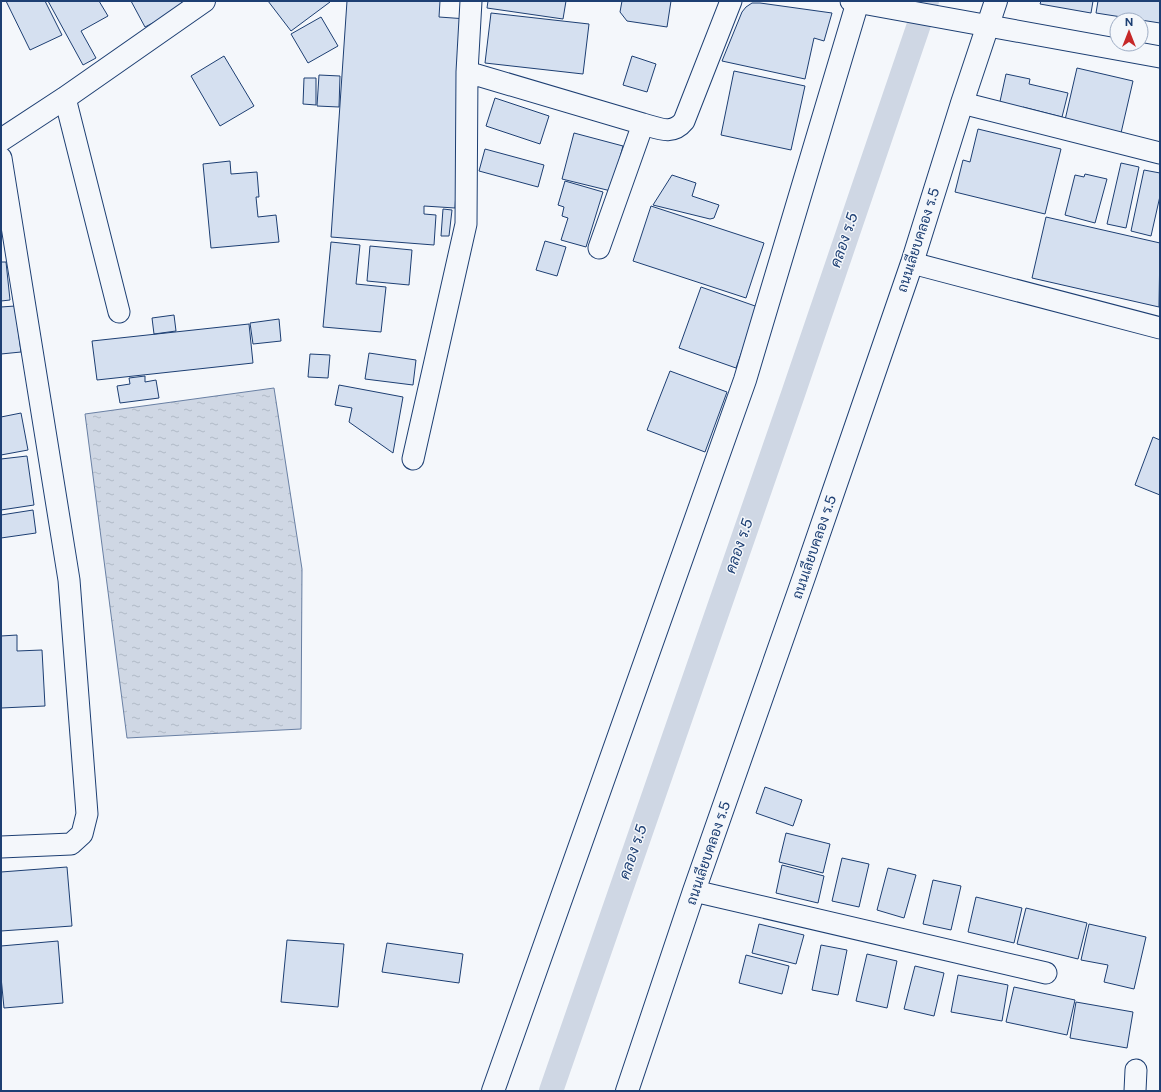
<svg xmlns="http://www.w3.org/2000/svg" width="1161" height="1092" viewBox="0 0 1161 1092" font-family="'Public Sans',Sarabun,sans-serif">
	<style>
		.water { fill: url(#water-ripples); stroke: #687fa3 }
		.lines { fill: none; stroke-linecap: round; stroke-linejoin: round }
		.canal { stroke: #cfd7e4; stroke-width: 24 }
		.building { fill: #d5e0f0; stroke: #1d3f73 }
		.minor-casing { stroke: #1d3f73; stroke-width: 23 }
		.tertiary-casing { stroke: #1d3f73; stroke-width: 24 }
		.minor { stroke: #f4f7fb; stroke-width: 21 }
		.tertiary { stroke: #f4f7fb; stroke-width: 22 }
		.labels { text-anchor: middle; stroke-width: 3; stroke-linejoin: round; paint-order: stroke }
		.street-label { font-size: 14px; fill: #1d3f73; stroke: #f4f7fb }
		.water-label { font-size: 15px; font-style: italic; fill: #1d3f73; stroke: #f4f7fb }
	</style>
	<defs>
		<pattern id="water-ripples" width="26" height="14" patternUnits="userSpaceOnUse"><rect width="26" height="14" fill="#cfd7e4"/><path d="M2 4q2-2 4 0t4 0M15 11q2-2 4 0t4 0" fill="none" stroke="#b1bac7"/></pattern>
	</defs>
	<rect width="100%" height="100%" fill="#f4f7fb"/>
	<path class="water" d="M274 388 302 569 301 729 127 738 85 414Z"/>
	<g class="lines">
		<path class="canal" d="M551 1091 792 397 927 1"/>
	</g>
	<path class="building" d="M6 1H45L62 35 30 50Z
		M48 1H99L108 16 81 31 96 58 83 65Z
		M131 1H181L184 7 145 27Z
		M268 1H330V2L291 31Z
		M347 1H440L439 17 467 19 455 208 424 206V214L436 215 434 245 331 237Z
		M488 1H566L563 19 487 8Z
		M622 1H671L667 27 627 21 620 12Z
		M1041 1H1093L1091 13 1040 4Z
		M1098 1H1160V23L1096 13Z
		M752 3H760L832 13 824 41 814 38 805 79 722 61 742 12 746 7Z
		M491 13 589 24 583 74 485 63Z
		M321 17 338 46 308 63 291 34Z
		M224 56 254 106 220 126 191 76Z
		M632 56 656 64 647 92 623 85Z
		M1077 68 1133 81 1121 133 1065 120Z
		M734 71 805 86 791 150 721 135Z
		M1006 74 1030 79 1029 84 1068 93 1062 117 1023 107 1022 111 999 106Z
		M319 75 340 76 339 107 317 106Z
		M304 78H316V105L303 104Z
		M495 98 549 116 540 144 486 126Z
		M978 129 1061 149 1045 214 955 192 963 160 970 162Z
		M574 133 623 146 611 191 562 179Z
		M485 149 544 165 538 187 479 171Z
		M230 161 231 174 257 172 259 197H256L258 217 276 215 279 242 211 248 203 164Z
		M1121 163 1139 167 1126 228 1107 224Z
		M1144 170 1160 173V196L1151 236 1131 231Z
		M1085 174 1107 179 1095 223 1065 215 1075 175 1084 177Z
		M672 175 696 183 692 196 719 205 714 218 710 219 653 205Z
		M565 181 603 192 586 247 561 240 568 218 562 216 564 207 558 205Z
		M651 206 764 243 746 298 633 261Z
		M443 209 452 210 449 236H441Z
		M1046 217 1160 243 1159 307 1032 278Z
		M545 241 566 247 557 276 536 270Z
		M331 242 360 245 356 284 386 287 381 332 323 327Z
		M370 246 412 250 409 285 367 281Z
		M1 262H6L10 300 1 301Z
		M701 287 758 307 736 368 679 348Z
		M15 306 21 352 1 354V307Z
		M174 315 176 331 154 334 152 318Z
		M279 319 281 341 253 344 250 323Z
		M249 324 253 363 97 380 92 341Z
		M369 353 416 360 413 385 365 379Z
		M310 354 330 355 328 378 308 377Z
		M670 371 727 392 705 452 647 430Z
		M145 376V382L156 380 159 398 120 403 117 386 130 384 129 378Z
		M339 385 403 397 393 453 349 422 352 408 335 405Z
		M21 413 28 450 1 455V417Z
		M1153 437 1160 440V495L1135 485Z
		M27 456 34 505 1 510V459Z
		M33 510 36 533 1 538V515Z
		M17 635V651L42 650 45 706 1 708V636Z
		M765 787 802 800 793 826 756 813Z
		M786 833 830 844 823 873 779 862Z
		M842 858 869 864 859 907 832 901Z
		M782 865 824 876 818 903 776 893Z
		M67 867 72 926 1 931V872Z
		M888 868 916 875 904 918 877 910Z
		M933 880 961 886 951 930 923 924Z
		M976 897 1022 908 1014 943 968 932Z
		M1026 908 1087 923 1078 959 1017 944Z
		M759 924 804 935 796 964 752 953Z
		M1089 924 1146 937 1134 989 1104 982 1108 965 1081 960Z
		M287 940 344 944 338 1007 281 1002Z
		M58 941 63 1003 4 1008 1 977V946Z
		M387 943 463 954 459 983 382 972Z
		M821 945 847 950 838 995 812 990Z
		M867 954 897 961 887 1008 856 1001Z
		M746 955 789 966 782 994 739 983Z
		M915 966 944 973 934 1016 904 1009Z
		M958 975 1008 985 1002 1021 951 1012Z
		M1014 987 1075 1000 1067 1035 1006 1022Z
		M1076 1002 1133 1012 1127 1048 1070 1038Z"/>
	<g class="lines">
		<defs>
			<path id="minor" d="M851 1 1160 57
				M467 72 643 124C658 128 672 136 684 121L731 1
				M65 98 119 312
				M962 103 1160 153
				M1 158 69 580 87 814 82 834 71 844 1 847
				M599 248 643 124
				M912 263 1160 328
				M413 459 466 224 467 72 471 1
				M694 891 1046 973
				M1135 1091 1136 1070"/>
			<path id="tertiary" d="M1 140 65 98 204 1
				M493 1091 745 380 858 1
				M627 1091 694 891 804 577 912 263 962 103 996 1"/>
		</defs>
		<use href="#minor" class="minor-casing"/>
		<use href="#tertiary" class="tertiary-casing"/>
		<use href="#minor" class="minor"/>
		<use href="#tertiary" class="tertiary"/>
	</g>
	<g class="labels">
		<g class="street-label">
			<text transform="translate(918 240) rotate(-72)" y="5">ถนนเลียบคลอง ร.5</text>
			<text transform="translate(814 547) rotate(-71)" y="5">ถนนเลียบคลอง ร.5</text>
			<text transform="translate(708 853) rotate(-71)" y="5">ถนนเลียบคลอง ร.5</text>
		</g>
		<g class="water-label">
			<text transform="translate(844 240) rotate(-71)" y="5">คลอง ร.5</text>
			<text transform="translate(739 546) rotate(-71)" y="5">คลอง ร.5</text>
			<text transform="translate(633 852) rotate(-71)" y="5">คลอง ร.5</text>
		</g>
	</g>
	<rect width="1161" height="1092" fill="none" stroke="#1d3f73" stroke-width="4"/>
	<g transform="translate(1129 32)"><circle r="19" fill="#f4f7fb" stroke="#9eadc5"/>
	<path d="M0-3L7 15L0 10L-7 15Z" fill="#c62828"/>
	<text y="-6" font-size="11" font-weight="bold" text-anchor="middle" fill="#1d3f73">N</text>
	</g>
</svg>
